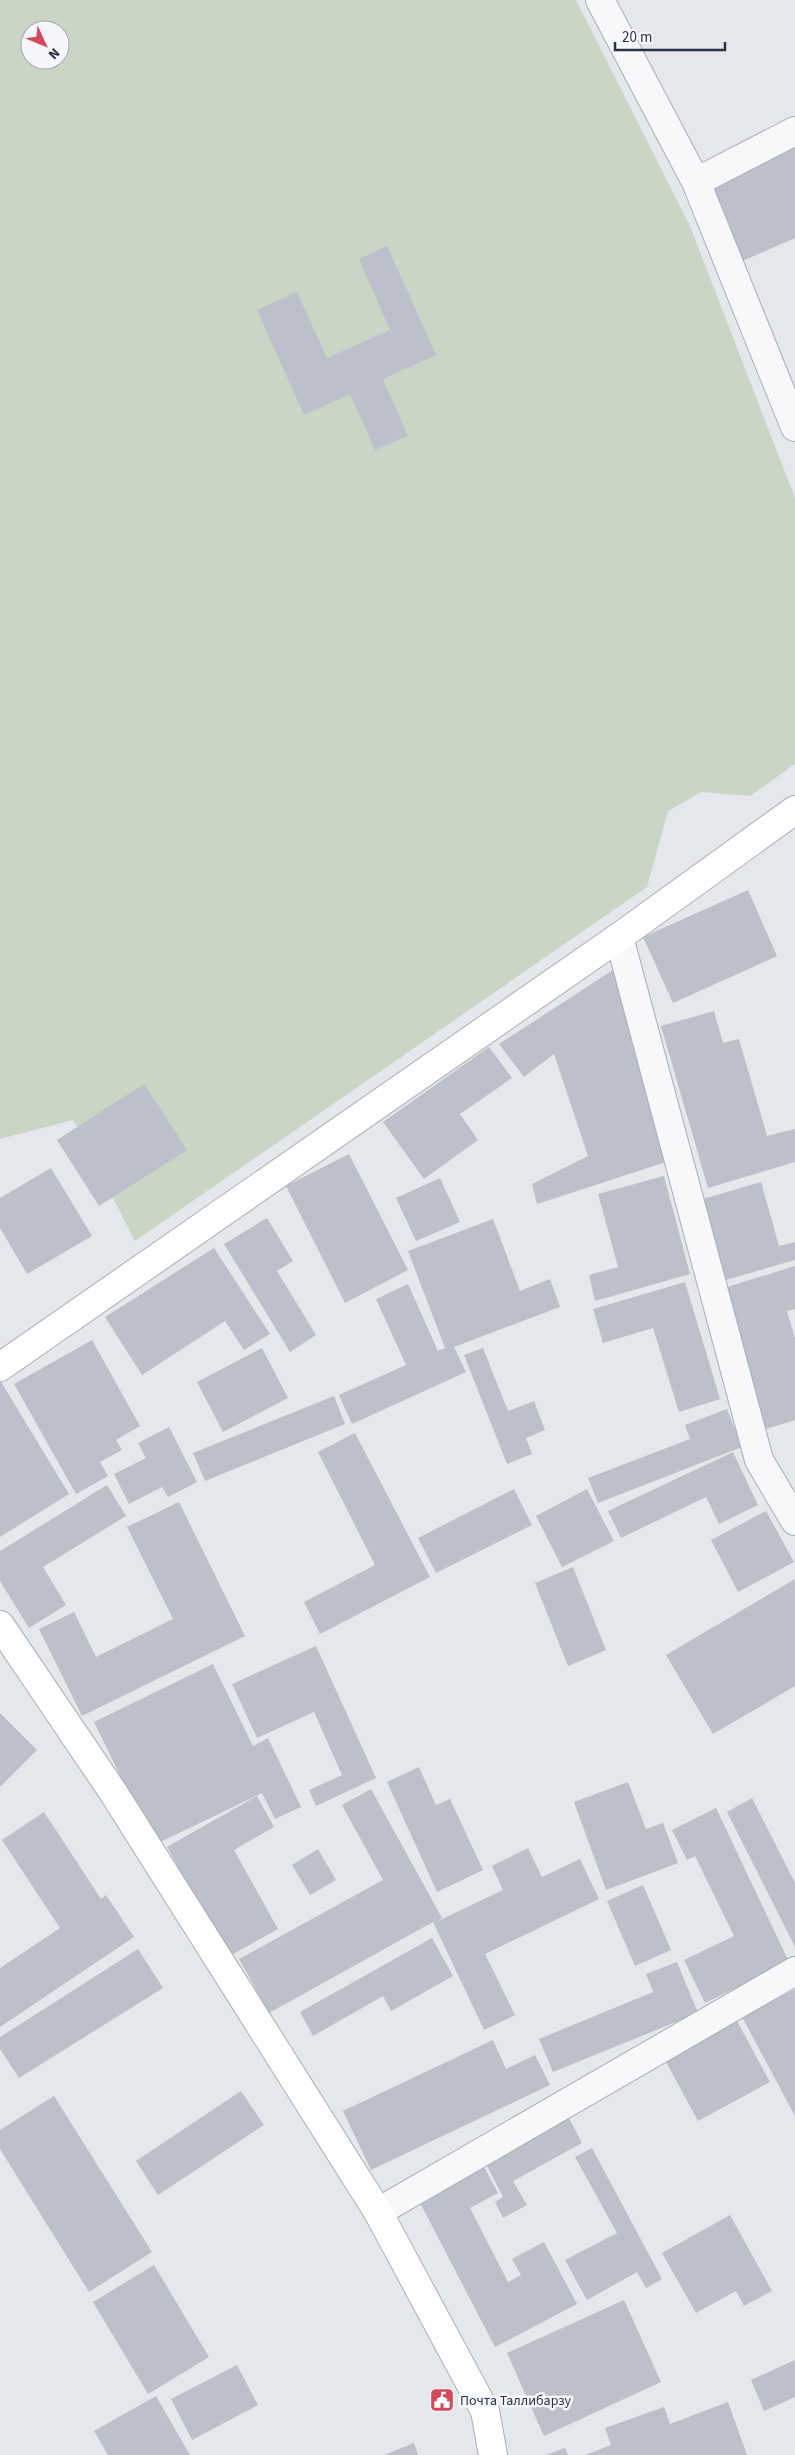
<svg xmlns="http://www.w3.org/2000/svg" width="795" height="2455" viewBox="0 0 795 2455" font-family="'Source Sans 3',sans-serif">
	<style>
		.green { fill: #c9d6c5; fill-rule: evenodd }
		.building { fill: #bbc0ca }
		.lines { fill: none; stroke-linecap: round; stroke-linejoin: round }
		.street-casing { stroke: #a9aeb7; stroke-width: 30 }
		.secondary-casing { stroke: #a9aeb7; stroke-width: 30 }
		.street { stroke: #f7f8fa; stroke-width: 28 }
		.secondary { stroke: #fff; stroke-width: 28 }
		.labels { text-anchor: middle; stroke-width: 5; stroke-linejoin: round; paint-order: stroke }
		.poi-label { font-size: 14px; fill: #2b3445; stroke: #f4f6f9; text-anchor: start }
	</style>
	<rect width="100%" height="100%" fill="#e4e7ec"/>
	<path class="green" d="M0 0H576L690 226 795 498V764L750 796 702 792 668 811 647 887 135 1241 73 1120 0 1139ZM30 30H60V60H30Z"/>
	<path class="building" d="M795 145V238L738 263 704 187Z
		M387 246 436 355 383 379 408 436 375 450 350 394 304 415 257 310 297 292 327 358 390 330 359 259Z
		M748 890 777 956 673 1003 643 937Z
		M613 970 669 1161 537 1204 532 1184 588 1156 554 1054 524 1077 499 1044Z
		M714 1011 723 1043 739 1039 767 1136 795 1129V1162L708 1188 661 1026Z
		M489 1047 512 1078 460 1114 478 1140 424 1179 383 1122Z
		M144 1084 187 1150 99 1206 57 1140Z
		M349 1154 408 1270 345 1303 286 1186Z
		M51 1168 92 1236 27 1274 0 1228V1198Z
		M664 1176 690 1274 595 1301 589 1275 618 1267 598 1194Z
		M440 1178 460 1222 416 1241 396 1198Z
		M761 1182 779 1246 795 1242V1260L726 1280 703 1199Z
		M267 1218 293 1261 277 1271 316 1335 290 1352 224 1244Z
		M493 1219 520 1291 550 1279 560 1307 454 1347 466 1372 352 1424 339 1395 406 1365 376 1299 408 1284 438 1351 445 1348 408 1251Z
		M214 1248 270 1334 244 1350 225 1321 142 1375 105 1317Z
		M795 1266V1309L787 1311 795 1338V1420L766 1429 724 1288Z
		M685 1282 720 1399 679 1412 653 1328 603 1343 593 1309Z
		M92 1340 140 1426 116 1440 122 1450 100 1462 108 1476 76 1494 14 1384Z
		M262 1348 288 1398 223 1432 197 1382Z
		M483 1348 508 1411 534 1401 545 1430 526 1438 532 1454 507 1464 464 1355Z
		M0 1380 69 1494 0 1537Z
		M334 1396 345 1424 205 1481 193 1453Z
		M727 1409 742 1447 598 1503 588 1478 690 1439 685 1425Z
		M169 1427 197 1482 168 1497 162 1487 129 1504 114 1474 146 1458 138 1443Z
		M355 1433 430 1577 320 1634 304 1602 375 1565 318 1452Z
		M733 1452 758 1505 719 1524 706 1497 621 1538 608 1511Z
		M107 1485 126 1516 43 1567 66 1605 29 1628 0 1581V1551Z
		M514 1489 532 1525 436 1573 418 1538Z
		M587 1489 614 1541 562 1567 536 1516Z
		M179 1502 245 1636 82 1716 39 1629 74 1612 96 1657 173 1619 127 1527Z
		M766 1511 794 1562 738 1592 711 1540Z
		M573 1567 606 1650 568 1666 535 1583Z
		M795 1579V1686L713 1734 666 1655Z
		M316 1646 376 1778 316 1806 309 1790 342 1775 314 1712 257 1738 232 1684Z
		M213 1664 253 1746 268 1738 301 1807 275 1819 262 1793 154 1845 94 1722Z
		M0 1713 37 1750 0 1787Z
		M419 1767 436 1805 450 1799 483 1870 437 1892 387 1782Z
		M628 1782 646 1829 663 1823 678 1863 606 1890 574 1802Z
		M371 1789 442 1918 436 1922 503 1890 492 1866 528 1848 542 1877 580 1859 599 1899 485 1954 515 2015 484 2030 433 1922 269 2013 239 1959 383 1880 342 1805Z
		M257 1796 274 1827 234 1850 278 1929 228 1957 167 1847Z
		M752 1798 795 1883V1947L727 1812Z
		M716 1808 789 1962 705 2003 684 1960 734 1936 695 1856 687 1860 672 1830Z
		M44 1812 101 1899 106 1895 134 1937 0 2027V1968L60 1928 2 1840Z
		M318 1849 336 1880 310 1895 292 1865Z
		M643 1885 671 1950 635 1966 607 1901Z
		M432 1938 453 1976 391 2011 383 1996 313 2036 300 2012Z
		M138 1949 163 1988 19 2078 0 2049V2037Z
		M677 1962 698 2013 553 2072 539 2039 653 1992 646 1974Z
		M795 1989V2116L742 2017Z
		M737 2021 770 2082 698 2121 665 2060Z
		M493 2040 506 2069 535 2055 550 2085 371 2170 343 2111Z
		M241 2091 264 2125 158 2195 136 2161Z
		M54 2096 152 2252 89 2292 0 2149V2130Z
		M568 2116 582 2143 513 2181 527 2205 503 2218 495 2202 503 2197 485 2162Z
		M592 2148 662 2279 646 2288 637 2272 587 2300 565 2260 617 2233 575 2157Z
		M482 2163 498 2193 470 2208 508 2282 521 2275 512 2259 544 2242 577 2304 495 2347 417 2197Z
		M730 2215 772 2291 744 2306 736 2291 696 2313 662 2253Z
		M154 2265 209 2357 148 2394 93 2302Z
		M624 2300 661 2382 544 2436 507 2353Z
		M795 2360V2397L764 2411 751 2380Z
		M237 2365 258 2405 192 2440 171 2399Z
		M156 2396 190 2455H108L94 2431Z
		M728 2402 747 2455H585L611 2445 605 2428 664 2407 670 2424Z
		M414 2443 418 2455H384Z
		M565 2448 568 2455H546Z"/>
	<g class="lines">
		<defs>
			<path id="street" d="M600 0 696 182 795 131
				M696 182 795 427
				M619 937 759 1460 795 1521
				M378 2212 795 1971"/>
			<path id="secondary" d="M0 1367 619 937 795 810
				M0 1625 113 1792 378 2212 485 2411 493 2455"/>
		</defs>
		<use href="#street" class="street-casing"/>
		<use href="#secondary" class="secondary-casing"/>
		<use href="#street" class="street"/>
		<use href="#secondary" class="secondary"/>
	</g>
	<defs>
		<symbol id="civic-square" viewBox="-11 -11 22 22"><rect x="-9" y="-9" width="18" height="18" rx="4" fill="#d1495b" stroke="#f4f6f9"/><path d="M-.6-6.5H3V-4.5H.6V-3L4-1V1h2V6H-6V1h2V-1L-.6-3ZM-1.2 2.5V6h2.4V2.5Z" fill="#fff"/></symbol>
	</defs>
	<g fill-rule="evenodd">
		<use href="#civic-square" x="428" y="2386" width="28" height="28"/>
	</g>
	<g class="labels">
		<g class="poi-label">
			<text x="460" y="2405">Почта Таллибарзу</text>
		</g>
	</g>
	<g transform="translate(45 45) rotate(134)"><circle r="24" fill="#f4f6f9" stroke="#a4a8b1"/>
	<path d="M0-4L9 19L0 12L-9 19Z" fill="#d1495b"/>
	<text y="-8" font-size="14" font-weight="bold" text-anchor="middle" fill="#2b3445">N</text>
	</g>
	<path d="M615 42v8h110v-8" fill="none" stroke="#2b3445" stroke-width="2.5"/>
	<text x="622" y="42" font-size="15" fill="#2b3445" stroke="#f4f6f9" stroke-width="4" paint-order="stroke">20 m</text>
</svg>
